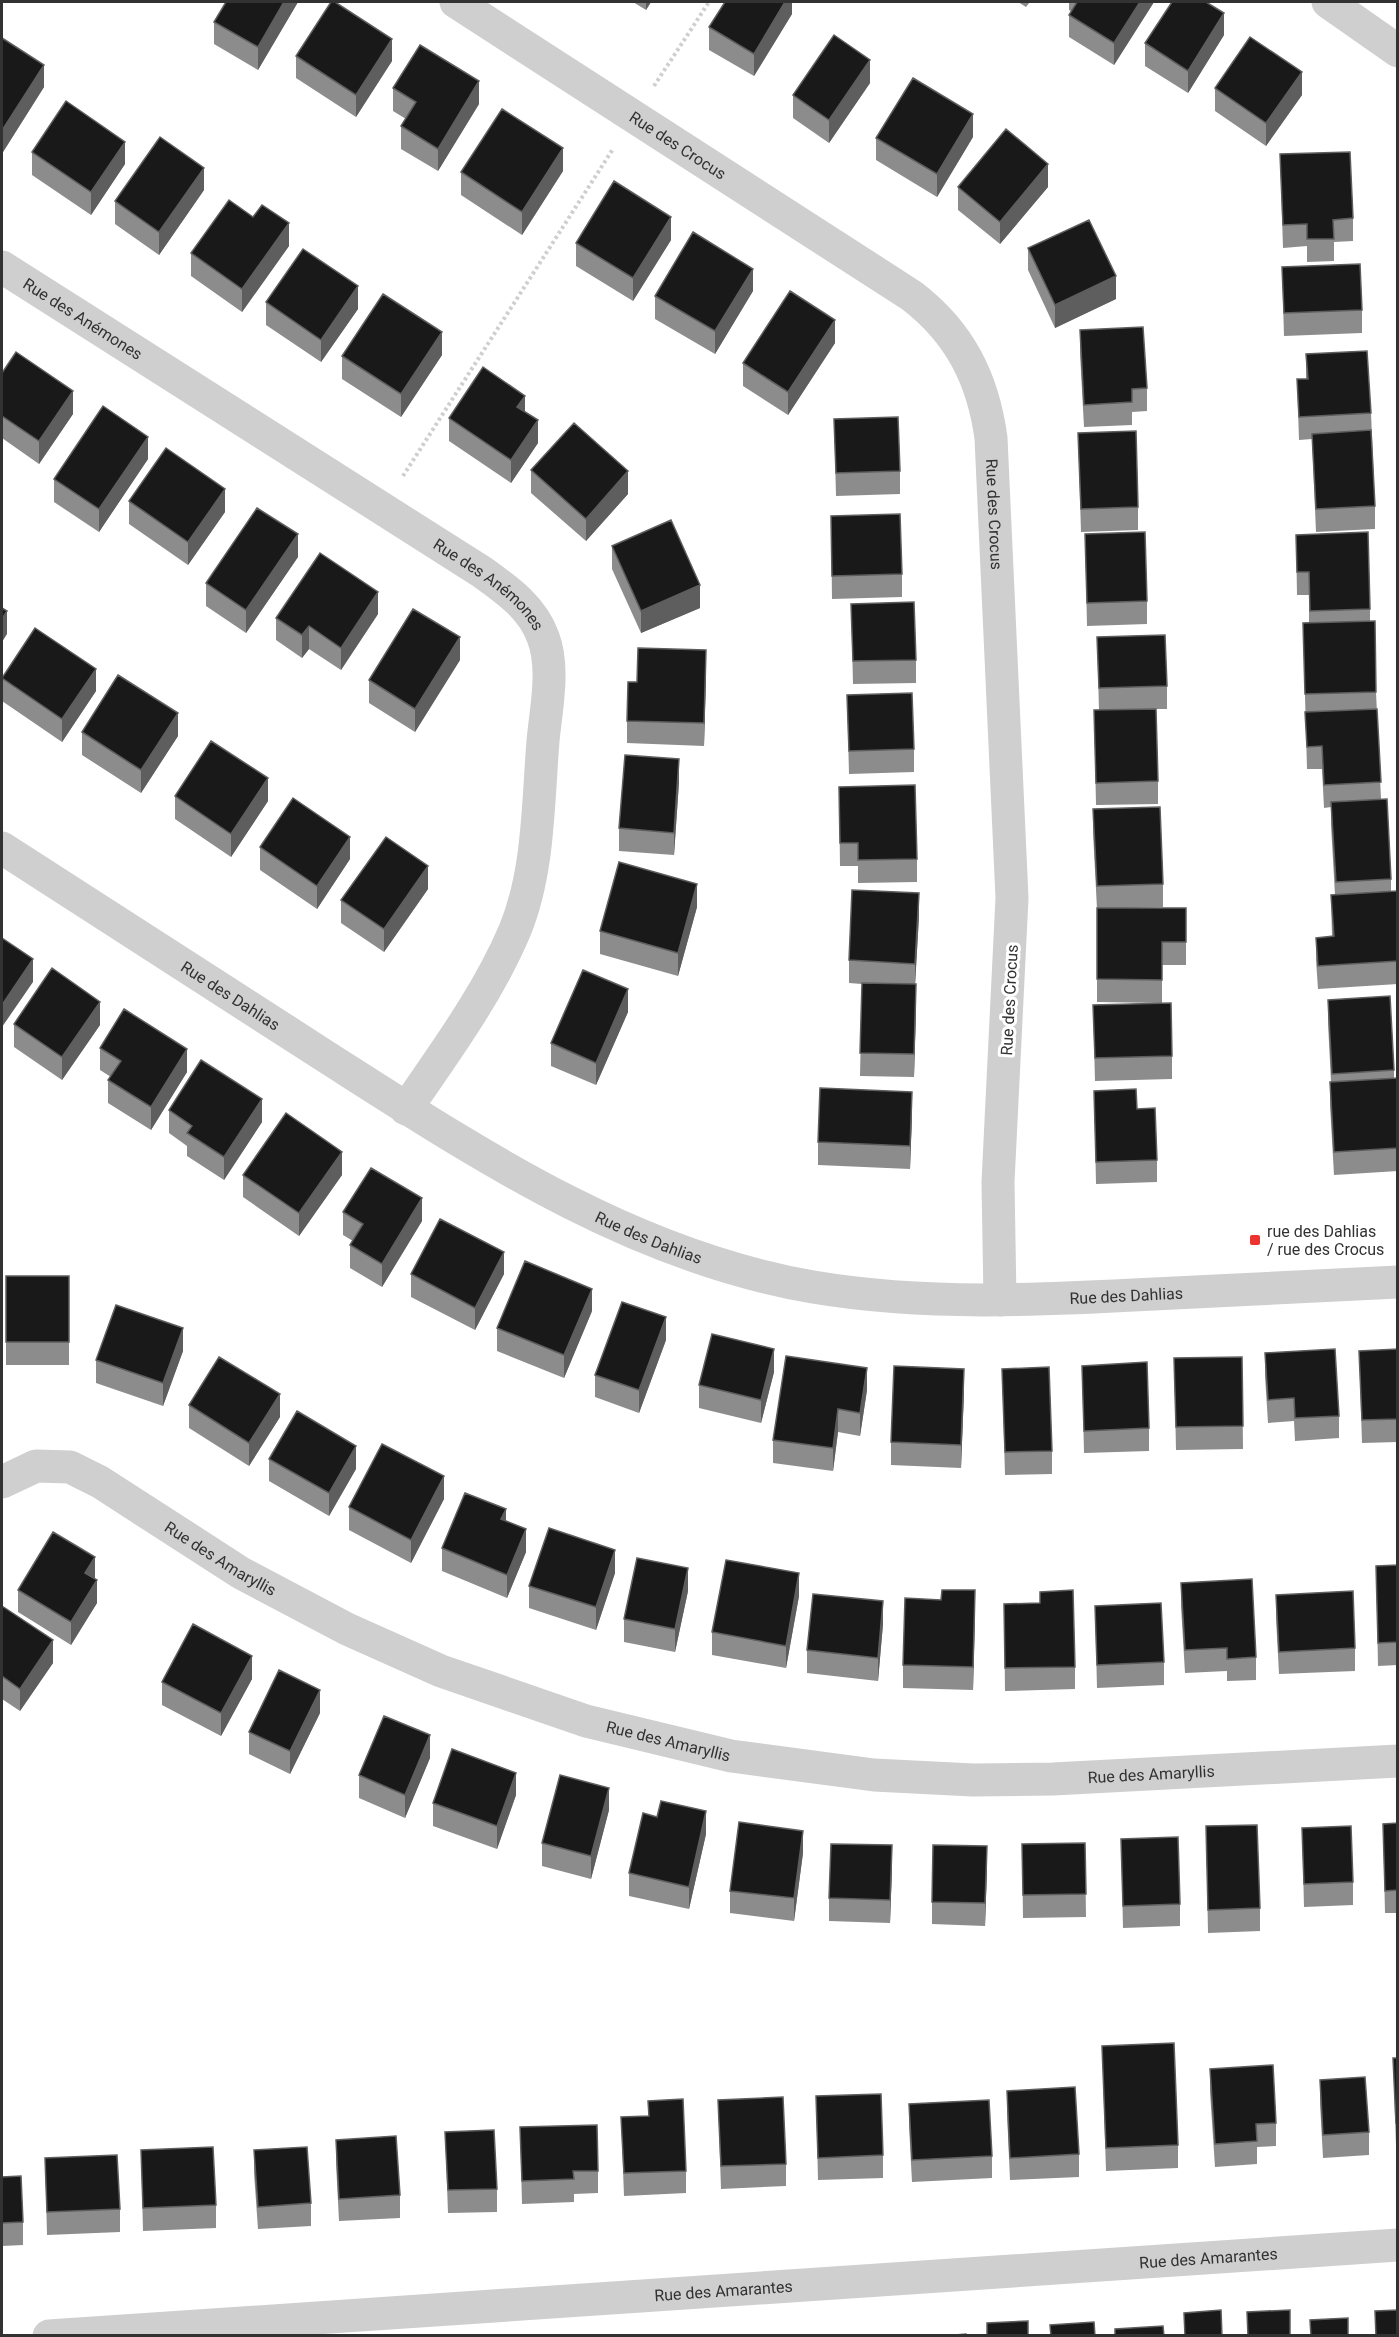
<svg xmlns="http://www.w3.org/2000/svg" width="1399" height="2337" viewBox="0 0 1399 2337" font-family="Roboto,sans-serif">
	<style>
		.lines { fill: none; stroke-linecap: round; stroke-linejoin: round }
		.path { stroke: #cfcfcf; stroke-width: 4; stroke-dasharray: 3 3; stroke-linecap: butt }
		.minor { stroke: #cfcfcf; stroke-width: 33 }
		.wall { fill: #8c8c8c }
		.shaded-wall { fill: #5e5e5e }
		.building { fill: #191919; stroke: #5e5e5e; stroke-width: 1.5 }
		.poi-dot { fill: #ed3330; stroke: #fff; stroke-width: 2 }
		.labels { text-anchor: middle; stroke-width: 6; stroke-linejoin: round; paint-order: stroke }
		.street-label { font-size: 16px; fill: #323232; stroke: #fff }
		.poi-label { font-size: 16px; fill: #323232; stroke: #fff; text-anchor: start }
	</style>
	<rect width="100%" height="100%" fill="#fff"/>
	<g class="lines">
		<path class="path" d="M654 86 709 2
			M403 476 613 149"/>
		<g class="minor">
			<path id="s1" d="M456 2 912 296C960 333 983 379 991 438L1012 898 998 1182 1000 1300"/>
			<path d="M1328 2 1398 51"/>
			<path id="s2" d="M2 267 482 572C507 590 532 607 543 637 555 668 546 709 543 741 538 802 539 872 515 930 488 994 445 1052 406 1109"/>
			<path id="s3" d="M2 848C110 918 219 988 328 1058 480 1155 632 1256 813 1287 926 1306 1040 1300 1154 1294 1235 1290 1316 1286 1398 1282"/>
			<path id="s4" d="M2 1482 36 1466 70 1467 100 1482 241 1573 347 1629 441 1671 586 1721 731 1756 874 1775 973 1780 1053 1779 1398 1761"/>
			<path id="s5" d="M49 2336 1398 2245"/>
		</g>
	</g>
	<path class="wall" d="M226 2H298L258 70 214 44V22Z
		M633 2H651L646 10Z
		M792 2V14L754 76 709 50V27Z
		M1018 2H1030L1026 7Z
		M1069 2H1154L1114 65 1069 37V15L1071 11 1069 10Z
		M1224 35 1188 93 1145 66V43Z
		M2 38 44 87 3 152 2 151Z
		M296 56 392 61 356 117 296 78Z
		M870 83 829 143 793 118V95Z
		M393 88 479 104 438 171 401 149V126L406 119 393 111Z
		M1215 88 1302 95 1266 146 1215 111Z
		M973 137 937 197 876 160V138Z
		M32 152 125 164 91 215 32 175Z
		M1280 154 1353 218V241L1334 242V261L1307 262V246L1283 248Z
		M563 171 522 235 461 195V172Z
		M958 187H1048L1000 244 958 210Z
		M204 190 159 255 115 224V201Z
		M671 240 633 301 576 266V243Z
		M289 246 242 312 191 276V253Z
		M1028 248 1116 299 1055 328 1028 270Z
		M1282 267 1362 310V333L1284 336Z
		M753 291 715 354 655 319V296Z
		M266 302 358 309 321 362 266 325Z
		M1080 330 1147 388V411L1132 412V425L1084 427 1080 353Z
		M835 343 788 415 743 386V363Z
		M1306 354 1371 413 1375 506V529L1316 532 1312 439 1299 440 1297 379H1306Z
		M442 355 401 417 342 379V356Z
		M2 373 73 414 39 464 2 438Z
		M525 411 538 443 511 483 449 441V418Z
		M834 419 900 471V494L836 496Z
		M1078 433 1138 507V530L1081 532Z
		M148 459 99 532 54 502V479Z
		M531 470 628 494 586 541 531 493Z
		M129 501 225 512 188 565 129 524Z
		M831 516 902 574V597L832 599Z
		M1085 534 1147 601V624L1087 626Z
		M1296 535 1370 609V621L1376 692 1381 799 1391 879V891L1398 903V984L1318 989 1316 960V938L1332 936 1331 895H1335L1331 825V807L1324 808 1322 769H1307L1303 623H1309V595H1297Z
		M612 546 700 608 641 633 612 569Z
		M298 557 246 633 206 606V583Z
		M851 604 916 660V683L853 684Z
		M378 614 341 670 309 649 302 658 276 640V618Z
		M1097 637 1167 686V709H1144L1158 781V804L1096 805 1094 710H1099Z
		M460 660 415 732 369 703V680Z
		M706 673 704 746 627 743V721L637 682Z
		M2 678 96 691 62 742 2 701Z
		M847 695 914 749V772L849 774Z
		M82 732 178 736 141 793 82 755Z
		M679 782 674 855 619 851V828Z
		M839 787 917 859V882L858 883V866H840Z
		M175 796 268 801 231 857 175 819Z
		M1093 809 1163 884V907L1130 908H1186V965H1162V1003L1172 1056V1079L1095 1081 1093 1005 1161 1003 1097 1002V909L1093 832Z
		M260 847 350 859 317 909 260 870Z
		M428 889 384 952 341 923V900Z
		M697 907 678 976 600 954V931Z
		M919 916 915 984 916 1007 914 1077 860 1076 862 984 849 983V960Z
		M1328 1000 1394 1070V1079L1398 1078V1171L1334 1175 1330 1105V1082H1331L1328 1023Z
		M628 1012 596 1085 551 1066V1043Z
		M14 1024 100 1025 62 1080 14 1047Z
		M100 1048 187 1072 151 1130 108 1103V1080L111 1077 100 1070Z
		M1094 1091 1157 1160V1182L1096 1184Z
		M169 1110 262 1122 224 1180 187 1156V1146L169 1133Z
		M912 1115 910 1169 818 1165V1142Z
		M243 1175H342L299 1236 243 1197Z
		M343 1212 422 1221 382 1287 350 1268V1245L353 1241 343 1235Z
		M411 1274H504L475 1330 411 1297Z
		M6 1276H69V1365H6Z
		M592 1311 564 1378 497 1351V1328Z
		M666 1340 639 1413 595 1397V1375Z
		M1398 1349V1442L1362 1443 1359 1351Z
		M183 1351 163 1406 96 1383V1360Z
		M1265 1353 1339 1416V1438L1295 1441 1294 1421 1268 1423 1265 1376Z
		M1242 1357 1243 1449 1176 1450 1174 1358Z
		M1082 1366 1149 1428V1451L1084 1453Z
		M1002 1369 1052 1451V1474L1005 1475Z
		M774 1372 761 1423 699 1408V1385Z
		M867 1390 860 1436 838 1432 833 1471 773 1463V1440Z
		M964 1392 961 1468 891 1465V1442Z
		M189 1405 280 1417 249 1466 189 1428Z
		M269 1459 356 1469 329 1516 269 1481Z
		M444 1499 411 1563 349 1530V1507Z
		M506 1521 526 1552 507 1598 442 1571V1548Z
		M1398 1565V1665L1378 1666 1376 1566Z
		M615 1573 596 1630 529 1608V1586Z
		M1181 1583 1256 1657V1680L1227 1681V1671L1185 1673 1181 1606Z
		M18 1590 97 1603 71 1645 18 1612Z
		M688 1591 675 1652 624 1642V1619Z
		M1040 1592 1075 1667V1689L1005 1691 1004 1604 1040 1603Z
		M1276 1595 1355 1648V1671L1279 1674 1276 1618Z
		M799 1596 786 1668 712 1655V1632Z
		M2 1606 53 1663 20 1711 2 1699Z
		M1095 1606 1164 1662V1685L1097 1688Z
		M975 1613 973 1690 903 1688V1665Z
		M883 1624 878 1681 807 1673V1650Z
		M252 1679 221 1736 162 1705V1682Z
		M320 1713 290 1774 249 1754V1732Z
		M430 1758 405 1818 359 1798V1775Z
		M516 1795 497 1849 433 1826V1803Z
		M609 1810 591 1879 542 1866V1843Z
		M1398 1823V1913H1385L1383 1824Z
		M1206 1826 1260 1908V1931L1208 1933Z
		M1302 1828 1353 1882V1905L1304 1907Z
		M706 1834 689 1909 629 1896V1873Z
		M1121 1839 1180 1904V1926L1123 1928Z
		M1085 1843 1086 1917 1023 1918 1022 1844Z
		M803 1853 794 1921 730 1913V1891Z
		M892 1868 890 1923 829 1921V1898Z
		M987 1869 985 1926 932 1924V1902Z
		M1102 2046 1178 2145V2168L1106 2171Z
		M1393 2058H1398V2146H1396Z
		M1210 2069 1276 2123V2146L1257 2147V2164L1215 2167 1210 2092Z
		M1320 2080 1369 2132V2155L1323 2158 1320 2103Z
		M1007 2091 1079 2154V2177L1010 2180 1007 2113Z
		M816 2096 883 2155V2178L818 2180Z
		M718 2100 786 2164V2186L721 2189Z
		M648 2101 686 2171V2193L624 2196 621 2117 648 2116Z
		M909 2104 992 2156V2178L912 2182 909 2126Z
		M520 2127 598 2171V2193L574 2194V2202L522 2204Z
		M445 2132 497 2189V2212L448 2213Z
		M336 2140 400 2195V2218L339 2221 336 2163Z
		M141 2150 216 2205V2228L143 2231Z
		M254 2150 311 2203V2226L258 2229 254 2173Z
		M45 2158 120 2209V2232L47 2235Z
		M2 2177 23 2222V2245L2 2246Z"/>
	<path class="shaded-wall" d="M284 2H298L258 70V47Z
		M646 2H651L646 10Z
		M785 2H792V14L754 76V54Z
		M1140 2H1154L1114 65V43Z
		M1224 13V35L1188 93V71Z
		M392 39V61L356 117V95Z
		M870 60V83L829 143V120Z
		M44 65V87L3 152V129Z
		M1302 72V95L1266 146V123Z
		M479 81V104L438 171V149Z
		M973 114V137L937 197V174Z
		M125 142V164L91 215V192Z
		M563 148V171L522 235V212Z
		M1048 164V187L1000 244V222Z
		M204 168V190L159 255V232Z
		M671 217V240L633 301V278Z
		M289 223V246L242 312V289Z
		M753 269V291L715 354V331Z
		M1116 276V299L1055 328V305Z
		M358 286V309L321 362V340Z
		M835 320V343L788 415V392Z
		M442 332V355L401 417V394Z
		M73 391V414L39 464V441Z
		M525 396V418L517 407Z
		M538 420V443L511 483V460Z
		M148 437V459L99 532V509Z
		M628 471V494L586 541V519Z
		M225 489V512L188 565V542Z
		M298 534V557L246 633V610Z
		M700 585V608L641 633V611Z
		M378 592V614L341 670V648Z
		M7 611V634L2 642V619Z
		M309 626V649L302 658V635Z
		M460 637V660L415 732V709Z
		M706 650V673L704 746V723Z
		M96 669V691L62 742V719Z
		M178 713V736L141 793V770Z
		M679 759V782L674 855V833Z
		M268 778V801L231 857V834Z
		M350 837V859L317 909V886Z
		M428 866V889L384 952V929Z
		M697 884V907L678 976V953Z
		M919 893V916L915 986V964Z
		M33 959V982L2 1027V1005Z
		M916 984V1007L914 1077V1054Z
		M628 989V1012L596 1085V1063Z
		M100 1002V1025L62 1080V1057Z
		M187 1049V1072L151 1130V1107Z
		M912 1092V1115L910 1169V1146Z
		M262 1099V1122L224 1180V1157Z
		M342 1152V1175L299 1236V1213Z
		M422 1198V1221L382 1287V1264Z
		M504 1252V1274L475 1330V1308Z
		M592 1289V1311L564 1378V1355Z
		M666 1317V1340L639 1413V1390Z
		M183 1328V1351L163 1406V1383Z
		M774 1349V1372L761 1423V1400Z
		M867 1368V1390L860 1436V1413Z
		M964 1369V1392L961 1468V1445Z
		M280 1394V1417L249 1466V1443Z
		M838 1409V1432L833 1471V1448Z
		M356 1446V1469L329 1516V1493Z
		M444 1476V1499L411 1563V1540Z
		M506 1509V1532L501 1519Z
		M526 1529V1552L507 1598V1575Z
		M615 1550V1573L596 1630V1607Z
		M95 1557V1580L85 1573Z
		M688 1568V1591L675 1652V1629Z
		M799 1573V1596L786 1668V1646Z
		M97 1580V1603L71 1645V1622Z
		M975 1590V1613L973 1690V1667Z
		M883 1601V1624L878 1681V1658Z
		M53 1640V1663L20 1711V1689Z
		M252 1656V1679L221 1736V1713Z
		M320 1690V1713L290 1774V1751Z
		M430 1735V1758L405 1818V1795Z
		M516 1773V1795L497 1849V1826Z
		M609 1788V1810L591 1879V1856Z
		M706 1811V1834L689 1909V1887Z
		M803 1831V1853L794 1921V1898Z
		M892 1845V1868L890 1923V1900Z
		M987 1846V1869L985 1926V1903Z"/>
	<path class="building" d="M226 2H284L258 47 214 22Z
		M331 2H335L392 39 356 95 296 56Z
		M725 2H785L754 54 709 27Z
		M1077 2H1140L1114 43 1069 15Z
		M1172 2H1206L1224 13 1188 71 1145 43Z
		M834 35 870 60 829 120 793 95Z
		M1250 37 1302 72 1266 123 1215 88Z
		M2 38 44 65 3 129H2Z
		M420 45 479 81 438 149 401 126 416 102 393 88Z
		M913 78 973 114 937 174 876 138Z
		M66 101 125 142 91 192 32 152Z
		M502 109 563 148 522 212 461 172Z
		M1006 129 1048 164 1000 222 958 187Z
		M160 137 204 168 159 232 115 201Z
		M1350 152 1353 218 1333 220 1334 239H1307V224L1283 225 1280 154Z
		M614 181 671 217 633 278 576 243Z
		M229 200 253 217 262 205 289 223 242 289 191 253Z
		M1089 220 1116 276 1055 305 1028 248Z
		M693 232 753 269 715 331 655 296Z
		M303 249 358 286 321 340 266 302Z
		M1360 264 1362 310 1284 313 1282 267Z
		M790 291 835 320 788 392 743 363Z
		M383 294 442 332 401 394 342 356Z
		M1143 327 1147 388 1132 389V402L1084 405 1080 330Z
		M1367 351 1371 413 1299 417 1297 379H1308L1306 354Z
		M16 352 73 391 39 441 2 416V373Z
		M483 367 525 396 517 407 538 420 511 460 449 418Z
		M103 406 148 437 99 509 54 479Z
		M898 417 900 471 836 473 834 419Z
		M574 423 628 471 586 519 531 470Z
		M1371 430 1375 506 1316 509 1312 434Z
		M1136 431 1138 507 1081 509 1078 433Z
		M166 448 225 489 188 542 129 501Z
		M257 508 298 534 246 610 206 583Z
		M900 514 902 574 832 576 831 516Z
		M671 520 700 585 641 611 612 546Z
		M1145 532 1147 601 1087 603 1085 534Z
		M1368 532 1370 609 1310 611 1309 572H1297L1296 535Z
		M320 553 378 592 341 648 309 626 302 635 276 618Z
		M914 602 916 660 853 661 851 604Z
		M2 608 7 611 2 619Z
		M413 609 460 637 415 709 369 680Z
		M1375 621 1376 692 1305 694 1303 623Z
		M35 628 96 669 62 719 2 678Z
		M1165 635 1167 686 1099 688 1097 637Z
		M638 648 706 650 704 723 627 721 628 682H637Z
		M118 675 178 713 141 770 82 732Z
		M912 693 914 749 849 751 847 695Z
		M1156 709 1158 781 1096 783 1094 710Z
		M1377 709 1381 782 1324 785 1322 746 1307 747 1305 712Z
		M211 741 268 778 231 834 175 796Z
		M625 755 679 759 674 833 619 828Z
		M915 785 917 859 858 860V843H840L839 787Z
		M293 798 350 837 317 886 260 847Z
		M1387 799 1391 879 1336 882 1331 802Z
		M1160 807 1163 884 1097 886 1093 809Z
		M386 837 428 866 384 929 341 900Z
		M619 862 697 884 678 953 600 931Z
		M852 890 919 893 915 964 849 960Z
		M1397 891 1398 961 1318 966 1316 938 1334 936 1331 895Z
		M1097 908H1186V942H1162V980L1097 979Z
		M2 938 33 959 2 1005Z
		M52 968 100 1002 62 1057 14 1024Z
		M583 970 628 989 596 1063 551 1043Z
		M862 983 916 984 914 1054 860 1053Z
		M1390 996 1394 1070 1332 1074 1328 1000Z
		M1171 1003 1172 1056 1095 1058 1093 1005Z
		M124 1009 187 1049 151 1107 108 1080 121 1061 100 1048Z
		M201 1060 262 1099 224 1157 187 1133 192 1126 169 1110Z
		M1398 1078V1148L1334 1152 1330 1082Z
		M820 1088 912 1092 910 1146 818 1142Z
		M1136 1089 1137 1109 1155 1108 1157 1160 1096 1162 1094 1091Z
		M286 1113 342 1152 299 1213 243 1175Z
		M371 1168 422 1198 382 1264 350 1245 363 1224 343 1212Z
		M440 1219 504 1252 475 1308 411 1274Z
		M525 1261 592 1289 564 1355 497 1328Z
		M6 1276H69V1342H6Z
		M622 1302 666 1317 639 1390 595 1375Z
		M116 1305 183 1328 163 1383 96 1360Z
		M712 1334 774 1349 761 1400 699 1385Z
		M1335 1349 1339 1416 1295 1418 1294 1398 1268 1400 1265 1353Z
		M1398 1349V1419L1362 1420 1359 1351Z
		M786 1356 867 1368 860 1413 838 1409 833 1448 773 1440Z
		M219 1357 280 1394 249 1443 189 1405Z
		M1242 1357 1243 1426 1176 1427 1174 1358Z
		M1147 1362 1149 1428 1084 1431 1082 1366Z
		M894 1366 964 1369 961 1445 891 1442Z
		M1049 1367 1052 1451 1005 1452 1002 1369Z
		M297 1411 356 1446 329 1493 269 1459Z
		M382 1444 444 1476 411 1540 349 1507Z
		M465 1493 506 1509 501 1519 526 1529 507 1575 442 1548Z
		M549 1528 615 1550 596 1607 529 1586Z
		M53 1532 95 1557 85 1573 97 1580 71 1622 18 1590Z
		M637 1558 688 1568 675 1629 624 1619Z
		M726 1560 799 1573 786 1646 712 1632Z
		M1398 1565V1642L1378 1643 1376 1566Z
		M1252 1579 1256 1657 1227 1659V1648L1185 1650 1181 1583Z
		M942 1590H975L973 1667 903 1665 905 1598 941 1600Z
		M1073 1590 1075 1667 1005 1668 1004 1604 1040 1603V1592Z
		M1353 1591 1355 1648 1279 1652 1276 1595Z
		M813 1594 883 1601 878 1658 807 1650Z
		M1161 1603 1164 1662 1097 1665 1095 1606Z
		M2 1606 53 1640 20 1689 2 1676Z
		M193 1624 252 1656 221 1713 162 1682Z
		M279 1670 320 1690 290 1751 249 1732Z
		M384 1716 430 1735 405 1795 359 1775Z
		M452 1749 516 1773 497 1826 433 1803Z
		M560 1775 609 1788 591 1856 542 1843Z
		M661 1801 706 1811 689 1887 629 1873 643 1813 657 1817Z
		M739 1822 803 1831 794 1898 730 1891Z
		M1398 1823V1890L1385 1891 1383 1824Z
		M1257 1825 1260 1908 1208 1910 1206 1826Z
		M1351 1826 1353 1882 1304 1884 1302 1828Z
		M1178 1837 1180 1904 1123 1906 1121 1839Z
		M1085 1843 1086 1894 1023 1895 1022 1844Z
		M831 1844 892 1845 890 1900 829 1898Z
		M933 1845 987 1846 985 1903 932 1902Z
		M1174 2043 1178 2145 1106 2148 1102 2046Z
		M1393 2058H1398V2123H1396Z
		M1273 2065 1276 2123 1256 2124 1257 2141 1215 2144 1210 2069Z
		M1365 2077 1369 2132 1323 2135 1320 2080Z
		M1075 2087 1079 2154 1010 2158 1007 2091Z
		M881 2094 883 2155 818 2158 816 2096Z
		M783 2097 786 2164 721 2166 718 2100Z
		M683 2099 686 2171 624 2173 621 2117 649 2116 648 2101Z
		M989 2100 992 2156 912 2160 909 2104Z
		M597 2125 598 2171H573L574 2179 522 2181 520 2127Z
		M494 2130 497 2189 448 2190 445 2132Z
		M396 2136 400 2195 339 2199 336 2140Z
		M213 2147 216 2205 143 2208 141 2150Z
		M307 2147 311 2203 258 2207 254 2150Z
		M117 2155 120 2209 47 2212 45 2158Z
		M21 2176 23 2222 2 2223V2177Z
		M1221 2310 1222 2336H1185L1184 2313Z
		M1290 2310V2336H1248L1247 2312Z
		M1398 2310V2336H1376L1375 2311Z
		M1348 2318V2336H1311L1310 2320Z
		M1028 2321V2336H987V2323Z
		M1094 2322 1095 2336H1051L1050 2325Z
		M1163 2326 1164 2336H1115V2329Z
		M966 2334V2336H943Z"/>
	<rect class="poi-dot" x="1249" y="1234" width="12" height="12" rx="3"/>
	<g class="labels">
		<g class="street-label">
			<text dy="6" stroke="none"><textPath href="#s1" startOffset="264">Rue des Crocus</textPath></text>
			<text dy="6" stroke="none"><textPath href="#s2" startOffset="96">Rue des Anémones</textPath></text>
			<text dy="6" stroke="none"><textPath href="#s1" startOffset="786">Rue des Crocus</textPath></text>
			<text dy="6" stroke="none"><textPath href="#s2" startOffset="582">Rue des Anémones</textPath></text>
			<text dy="6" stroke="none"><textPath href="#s3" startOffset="272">Rue des Dahlias</textPath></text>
			<text transform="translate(1009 1000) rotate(-87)" y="6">Rue des Crocus</text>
			<text dy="6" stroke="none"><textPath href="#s3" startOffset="756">Rue des Dahlias</textPath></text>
			<text dy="6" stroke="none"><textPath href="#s3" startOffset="1242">Rue des Dahlias</textPath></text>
			<text dy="6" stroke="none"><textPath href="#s4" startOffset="248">Rue des Amaryllis</textPath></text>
			<text dy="6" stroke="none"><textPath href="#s4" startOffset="734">Rue des Amaryllis</textPath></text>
			<text dy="6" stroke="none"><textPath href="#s4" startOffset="1220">Rue des Amaryllis</textPath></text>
			<text dy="6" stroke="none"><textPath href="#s5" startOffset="1162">Rue des Amarantes</textPath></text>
			<text dy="6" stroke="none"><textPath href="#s5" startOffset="676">Rue des Amarantes</textPath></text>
		</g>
		<g class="poi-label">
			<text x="1267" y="1237">rue des Dahlias<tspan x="1267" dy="18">/ rue des Crocus</tspan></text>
		</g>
	</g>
	<rect width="1399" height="2337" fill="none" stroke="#323232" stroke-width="6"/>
</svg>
